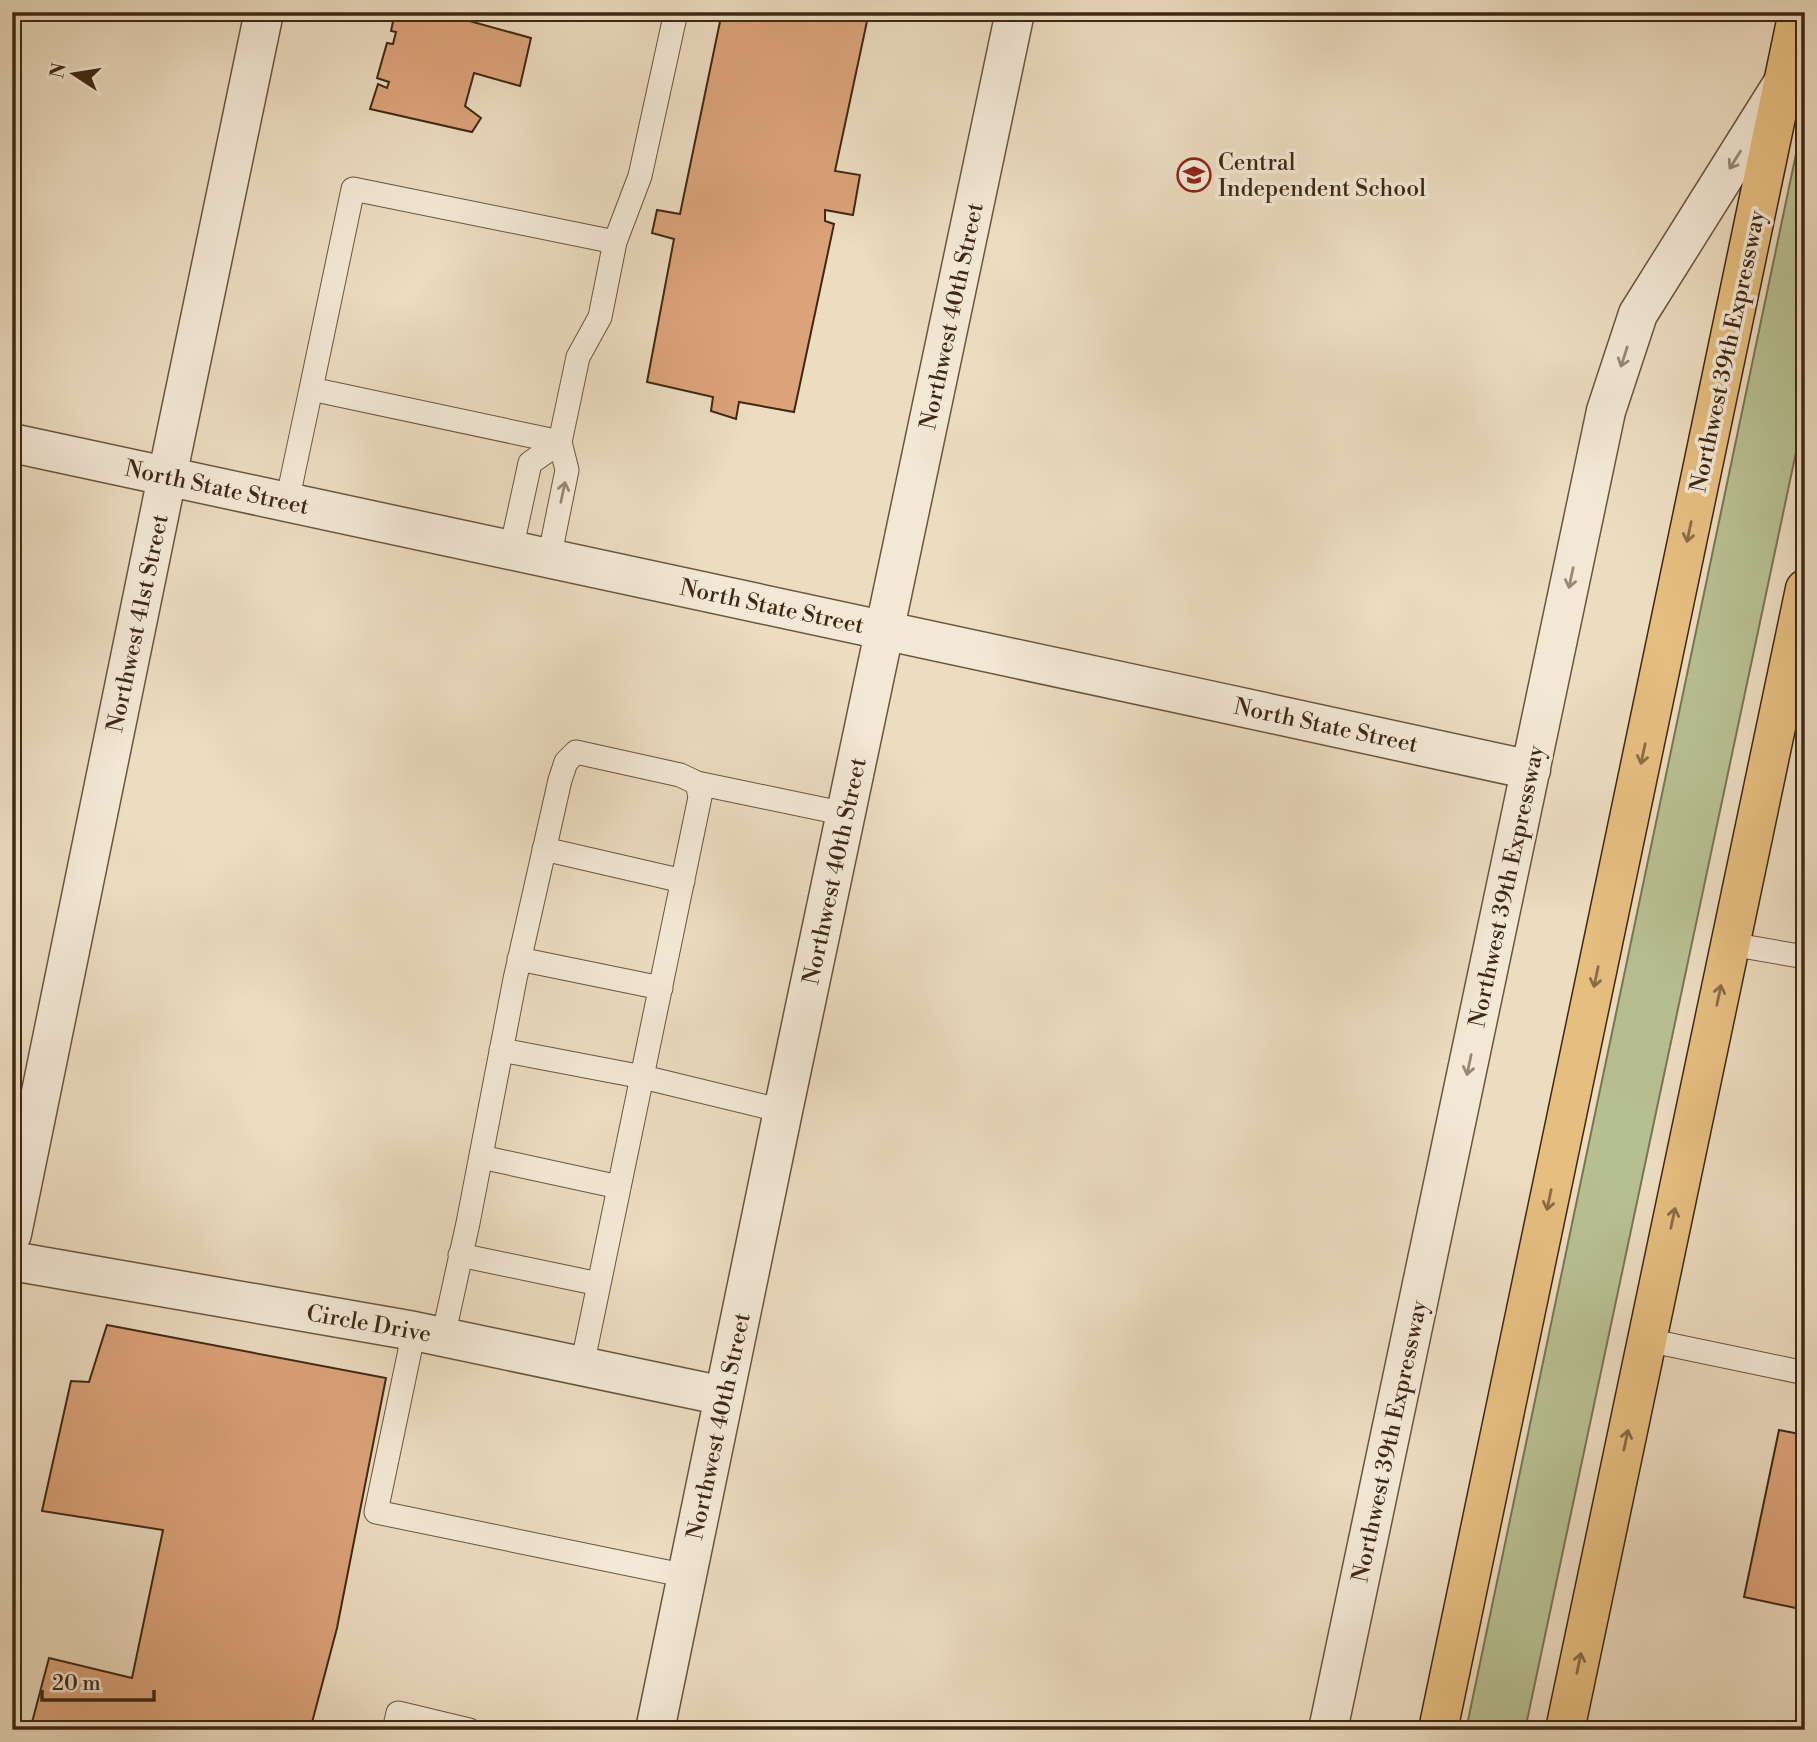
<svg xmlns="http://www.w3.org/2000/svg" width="1817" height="1742" viewBox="0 0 1817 1742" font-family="'Libre Bodoni',serif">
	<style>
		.green { fill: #b7c093; stroke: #7b7453; stroke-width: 2 }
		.building { fill: #dca37a; stroke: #3f2813; stroke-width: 2 }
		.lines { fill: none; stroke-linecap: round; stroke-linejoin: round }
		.lane-casing { stroke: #6a553e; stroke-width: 25 }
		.street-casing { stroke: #6a553e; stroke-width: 41 }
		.highway-casing { stroke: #3f2813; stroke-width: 41 }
		.lane { stroke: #f3e8d6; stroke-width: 23 }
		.street { stroke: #f3e8d6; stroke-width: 38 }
		.highway { stroke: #e6be80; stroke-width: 38 }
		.oneway { stroke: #998874 }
		.oneway2 { stroke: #8a6c44 }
		.labels { text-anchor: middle; stroke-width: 7; stroke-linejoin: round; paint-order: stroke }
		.poi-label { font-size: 23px; fill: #3f2813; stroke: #f3e8d6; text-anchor: start }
		.street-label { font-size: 23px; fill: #3f2813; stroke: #f3e8d6 }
	</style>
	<rect width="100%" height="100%" fill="#ecdcc0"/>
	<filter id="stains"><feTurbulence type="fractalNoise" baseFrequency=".00286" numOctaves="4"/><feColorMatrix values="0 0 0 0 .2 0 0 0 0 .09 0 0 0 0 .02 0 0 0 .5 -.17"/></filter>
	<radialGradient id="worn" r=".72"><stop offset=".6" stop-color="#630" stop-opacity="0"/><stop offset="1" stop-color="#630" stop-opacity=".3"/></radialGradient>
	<path class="green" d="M1805 111V410L1525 1730H1466Z"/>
	<path class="building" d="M395 12H437L531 38 520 86 474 73 465 106 481 118 472 132 370 109 378 84 387 88 389 82 377 78 387 43 393 44 396 32 391 31Z
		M722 12H869L835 171 860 175 853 215 825 210V221L834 224 794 412 739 402 736 419 711 411 713 397 647 382 674 239 652 233 657 210 680 214Z
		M107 1325 386 1378 337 1628 310 1730H30L49 1658 132 1678 163 1530 42 1511 71 1381 89 1382Z
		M1779 1430 1805 1435V1610L1744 1597Z"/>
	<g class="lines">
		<defs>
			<path id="lane" d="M311 389 353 189 615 242
				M287 502 311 389 560 442 578 357 600 317 615 242 640 176 676 12
				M511 550 530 463 560 442 567 470 549 559
				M697 783 846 814
				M544 849 683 881
				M1730 944 1805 957
				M519 959 661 988
				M501 1050 643 1077 783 1111
				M481 1157 619 1187
				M460 1255 599 1284
				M414 1331 376 1512 687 1576
				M443 1337 468 1223 515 979 560 780 566 762 576 752 680 775 697 783 700 797 582 1366
				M1647 1340 1805 1373
				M394 1730 398 1713 469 1730"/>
			<path id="street" d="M12 443C519 551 1025 660 1531 770
				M12 1234 167 477 264 12
				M12 1261 414 1331 724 1396
				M655 1730 783 1111 1015 12
				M1328 1730 1606 411 1638 314 1781 86"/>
			<path id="highway" d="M1438 1730 1798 12
				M1565 1730 1805 589"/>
		</defs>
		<use href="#lane" class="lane-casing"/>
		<use href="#street" class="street-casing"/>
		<use href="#highway" class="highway-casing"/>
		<use href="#lane" class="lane"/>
		<use href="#street" class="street"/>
		<use href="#highway" class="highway"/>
	</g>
	<defs><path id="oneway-shaft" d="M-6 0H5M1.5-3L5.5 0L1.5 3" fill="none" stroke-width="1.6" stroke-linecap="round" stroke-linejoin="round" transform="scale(1.75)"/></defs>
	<g class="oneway">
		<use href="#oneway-shaft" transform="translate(1735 160) rotate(122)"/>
		<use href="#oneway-shaft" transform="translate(1624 357) rotate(108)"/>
		<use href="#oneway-shaft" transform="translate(563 492) rotate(-78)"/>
		<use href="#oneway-shaft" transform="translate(1571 578) rotate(102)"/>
		<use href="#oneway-shaft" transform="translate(1469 1065) rotate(102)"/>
	</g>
	<g class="oneway2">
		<use href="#oneway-shaft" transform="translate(1689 532) rotate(102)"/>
		<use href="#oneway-shaft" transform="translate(1643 754) rotate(102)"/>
		<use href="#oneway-shaft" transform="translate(1596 977) rotate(102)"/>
		<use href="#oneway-shaft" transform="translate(1719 995) rotate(-78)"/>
		<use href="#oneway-shaft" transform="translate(1549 1200) rotate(102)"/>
		<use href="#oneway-shaft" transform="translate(1673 1218) rotate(-78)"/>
		<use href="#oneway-shaft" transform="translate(1626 1440) rotate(-78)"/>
		<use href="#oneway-shaft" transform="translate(1579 1663) rotate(-78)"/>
	</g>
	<defs>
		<symbol id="school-ring" viewBox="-11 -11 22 22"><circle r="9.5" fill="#f3e8d6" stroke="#8f2418" stroke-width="1.5"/><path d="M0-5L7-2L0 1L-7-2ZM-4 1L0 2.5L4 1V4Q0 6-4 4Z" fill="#8f2418"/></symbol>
	</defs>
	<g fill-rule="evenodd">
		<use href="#school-ring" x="1175" y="156" width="38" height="38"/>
	</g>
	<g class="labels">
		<g class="poi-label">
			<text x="1218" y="170">Central<tspan x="1218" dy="26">Independent School</tspan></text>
		</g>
		<g class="street-label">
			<text transform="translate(951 316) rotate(-78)" y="8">Northwest 40th Street</text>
			<text transform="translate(1727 351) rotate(-78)" y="8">Northwest 39th Expressway</text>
			<text transform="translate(217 487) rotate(12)" y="8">North State Street</text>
			<text transform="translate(772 606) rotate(12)" y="8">North State Street</text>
			<text transform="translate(137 623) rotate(-78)" y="8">Northwest 41st Street</text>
			<text transform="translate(1326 725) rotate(12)" y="8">North State Street</text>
			<text transform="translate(834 871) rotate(-78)" y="8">Northwest 40th Street</text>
			<text transform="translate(1506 886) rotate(-78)" y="8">Northwest 39th Expressway</text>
			<text transform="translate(369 1323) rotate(10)" y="8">Circle Drive</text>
			<text transform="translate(718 1426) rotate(-78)" y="8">Northwest 40th Street</text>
			<text transform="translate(1389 1441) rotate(-78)" y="8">Northwest 39th Expressway</text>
		</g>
	</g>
	<rect width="1817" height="1742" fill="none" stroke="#ecdcc0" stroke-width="42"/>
	<rect x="14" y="14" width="1789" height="1714" fill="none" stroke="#3f2813" stroke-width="3.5"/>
	<rect x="21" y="21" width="1775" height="1700" fill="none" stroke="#3f2813" stroke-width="2"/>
	<g transform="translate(74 74) rotate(282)" stroke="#f3e8d6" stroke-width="5" paint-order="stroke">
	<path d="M0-5L12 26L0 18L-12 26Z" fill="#3f2813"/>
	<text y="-10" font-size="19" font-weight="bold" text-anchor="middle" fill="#3f2813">N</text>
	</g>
	<path d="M42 1690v10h112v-10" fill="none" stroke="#3f2813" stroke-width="3.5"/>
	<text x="52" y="1690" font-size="21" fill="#3f2813" stroke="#f3e8d6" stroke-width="5" paint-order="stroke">20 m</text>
	<rect width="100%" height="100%" filter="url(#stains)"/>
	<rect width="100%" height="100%" fill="url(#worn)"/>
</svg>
